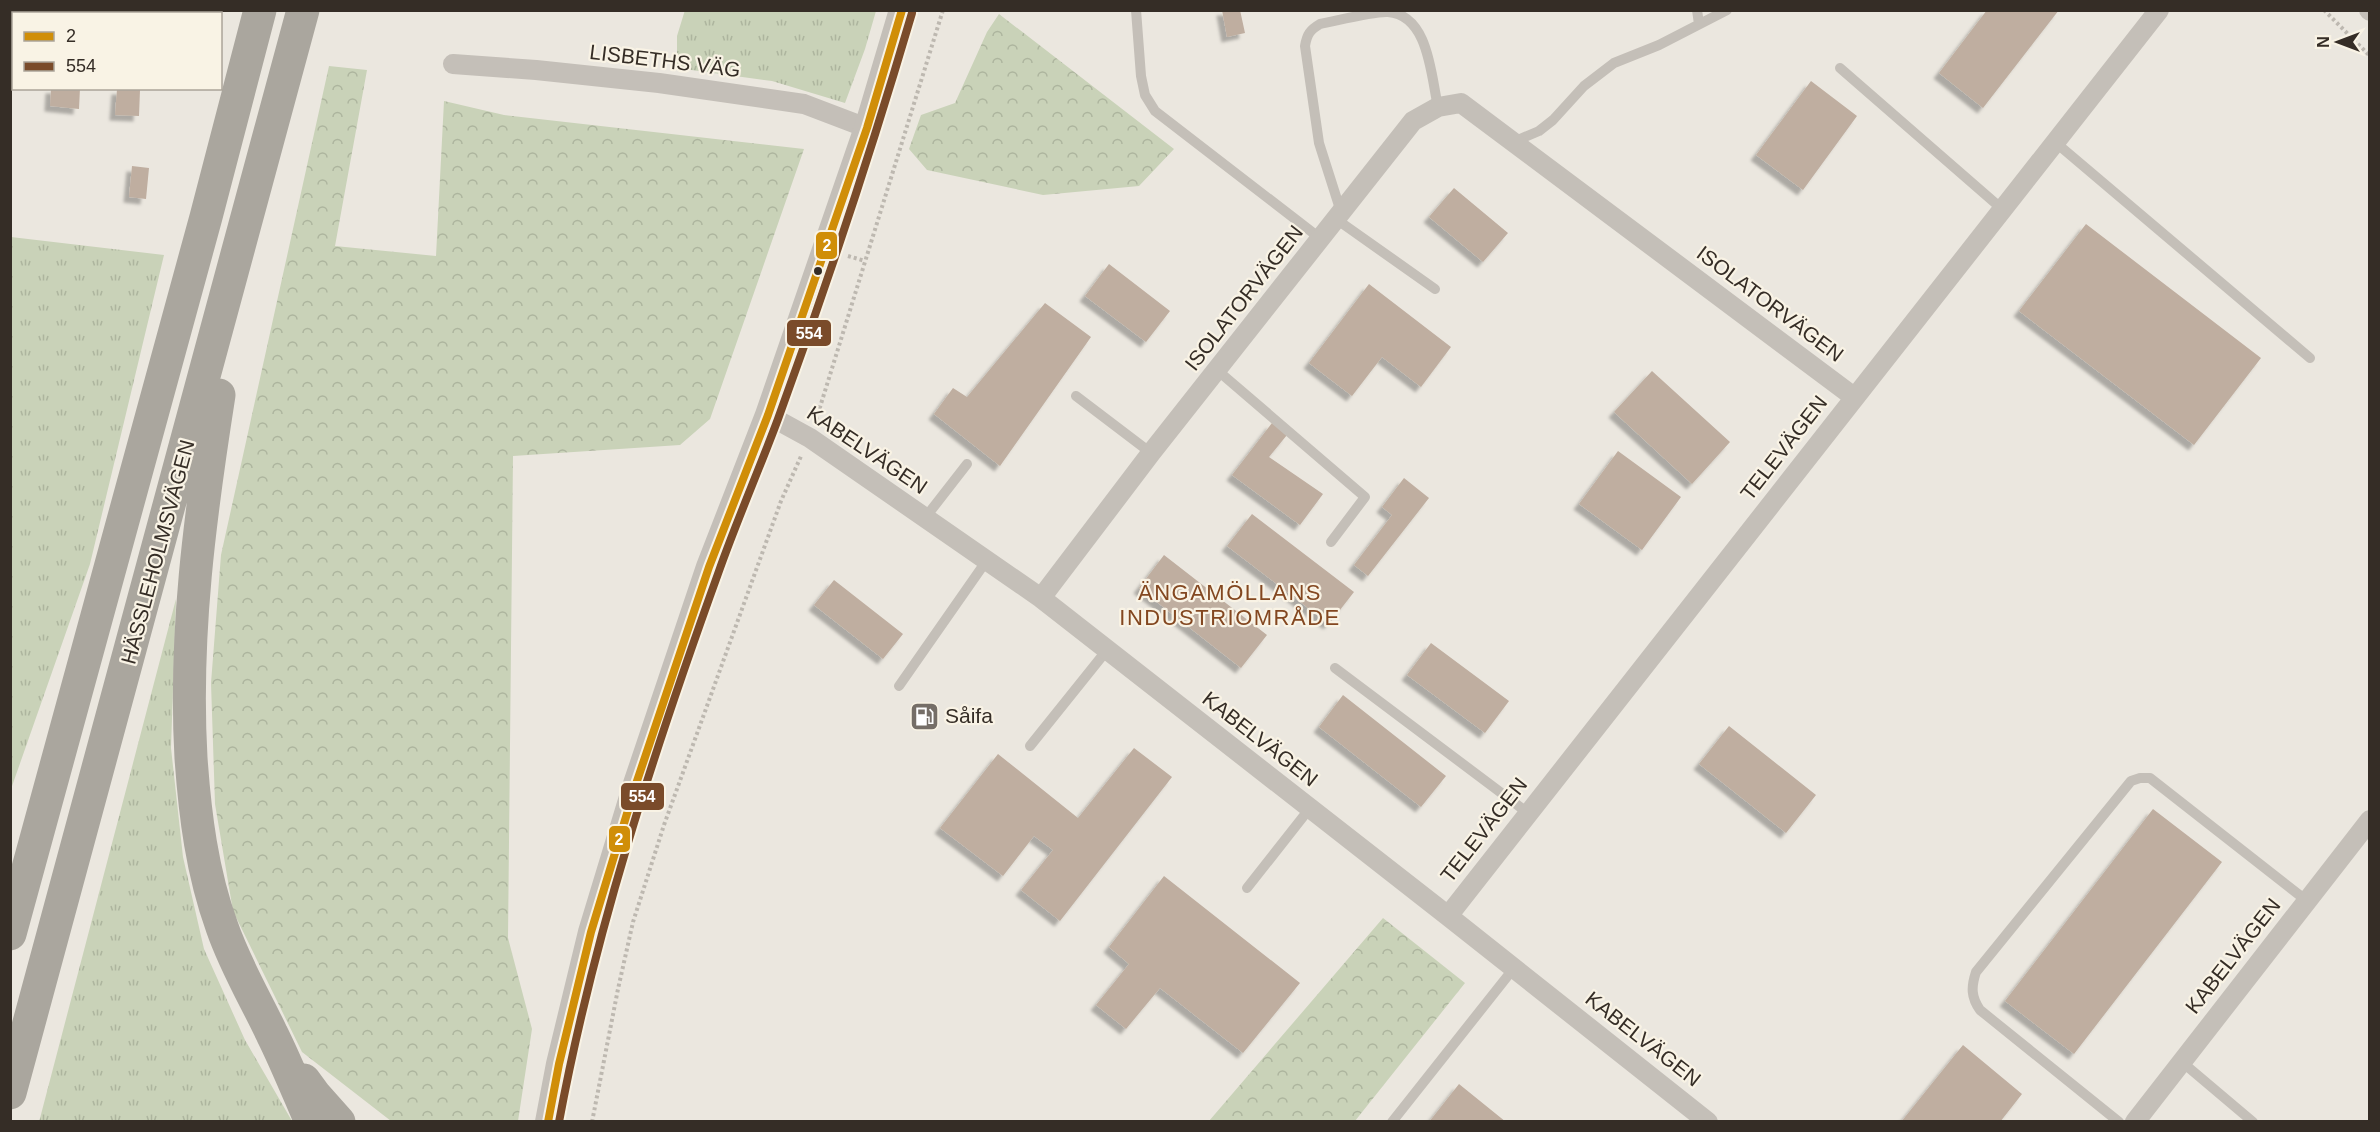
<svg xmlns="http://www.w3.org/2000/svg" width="2380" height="1132" viewBox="0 0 2380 1132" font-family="Arial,sans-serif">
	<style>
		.grass { fill: url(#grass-tufts) }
		.forest { fill: url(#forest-crowns) }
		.building { fill: #bfaea0; filter: url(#shadow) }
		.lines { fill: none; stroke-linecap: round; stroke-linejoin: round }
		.path { stroke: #bdb8b0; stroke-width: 4; stroke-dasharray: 3 3; stroke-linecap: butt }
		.service { stroke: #c4bfb8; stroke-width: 10 }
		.minor { stroke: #c4bfb8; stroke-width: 20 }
		.tertiary { stroke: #c4bfb8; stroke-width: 26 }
		.motorway { stroke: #aaa69e; stroke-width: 33 }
		.bus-1-casing { stroke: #f9f3e5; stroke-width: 12 }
		.bus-2-casing { stroke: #f9f3e5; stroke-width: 12 }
		.bus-1 { stroke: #d08e08; stroke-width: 8 }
		.bus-2 { stroke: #7a4b2a; stroke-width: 8 }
		.bus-dot { fill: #352d26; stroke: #f9f3e5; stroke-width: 2 }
		.labels { text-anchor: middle; stroke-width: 4.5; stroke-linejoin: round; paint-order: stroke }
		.street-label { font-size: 21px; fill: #352d26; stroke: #f9f3e5 }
		.poi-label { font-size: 21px; fill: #352d26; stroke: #f9f3e5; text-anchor: start }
		.neighbourhood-label { font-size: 22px; letter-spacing: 1.5px; fill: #834720; stroke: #f9f3e5 }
		.line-badge { stroke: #f9f3e5; stroke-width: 2 }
		.badge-label { font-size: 16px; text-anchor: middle; font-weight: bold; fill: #fff }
	</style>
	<defs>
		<pattern id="grass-tufts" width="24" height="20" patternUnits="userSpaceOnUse" patternTransform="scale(1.5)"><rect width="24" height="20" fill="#c9d2b8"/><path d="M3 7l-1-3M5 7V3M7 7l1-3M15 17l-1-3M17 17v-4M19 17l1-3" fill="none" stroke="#adb59e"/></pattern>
		<pattern id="forest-crowns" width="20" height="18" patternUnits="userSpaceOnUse" patternTransform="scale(1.5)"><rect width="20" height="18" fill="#c9d2b8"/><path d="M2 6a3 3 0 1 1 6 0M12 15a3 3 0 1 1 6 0" fill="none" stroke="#adb59e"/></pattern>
		<filter id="shadow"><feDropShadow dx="-5.5" dy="5.5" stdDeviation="1.5" flood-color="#0004"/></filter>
	</defs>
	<rect width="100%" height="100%" fill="#ebe7df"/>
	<path class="grass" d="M685 10H876V11L865 49 845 103 772 81 677 68V36Z
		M11 237 164 255 90 564 11 789Z
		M176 599 171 748 183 857 204 949 245 1040 292 1121 39 1122Z"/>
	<path class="forest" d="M999 14 1174 149 1139 186 1043 195 927 170 909 149 921 115 955 103 987 32Z
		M329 66 367 70 335 246 436 256 444 101 504 115 804 149 710 419 680 445 513 456 508 938 532 1029 518 1121H391L302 1052 233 911 215 804 211 683 221 555Z
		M1383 918 1465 983 1355 1121H1209Z"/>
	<path class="building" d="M1222 10H1240L1245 33 1227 37Z
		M1987 10H2059L1983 108 1939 73Z
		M1811 81 1857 116 1803 190 1756 155Z
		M51 88H80L79 109 50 106Z
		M117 89 140 90 139 116 115 115Z
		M132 166 149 168 146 199 129 197Z
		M1454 188 1508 233 1483 262 1429 217Z
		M2086 224 2261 358 2194 445 2019 311Z
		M1109 264 1170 311 1146 342 1085 296Z
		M1369 284 1451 347 1421 387 1382 357 1352 396 1309 363Z
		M1045 303 1091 337 1000 466 934 414 953 388 967 397Z
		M1652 371 1730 442 1692 484 1614 412Z
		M1272 423 1287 435 1269 457 1323 494 1300 525 1232 475Z
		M1618 451 1681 497 1642 550 1579 504Z
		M1404 478 1429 498 1368 576 1354 565 1392 515 1382 507Z
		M1252 514 1354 592 1329 624 1227 546Z
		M1164 555 1267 635 1241 668 1139 588Z
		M834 580 903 634 883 659 814 605Z
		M1431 643 1509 701 1485 733 1407 675Z
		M1343 695 1446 776 1421 807 1319 727Z
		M1729 726 1816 795 1786 833 1699 764Z
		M1134 748 1172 777 1060 921 1021 890 1053 850 1034 836 1003 876 940 828 998 754 1078 818Z
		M2153 809 2222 862 2074 1054 2005 1001Z
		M1164 876 1300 983 1243 1053 1160 988 1126 1029 1096 1005 1129 964 1109 947Z
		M1963 1045 2022 1094 2000 1122H1901Z
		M1459 1084 1506 1122H1429Z"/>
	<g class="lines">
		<path class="path" d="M2324 10 2370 56
			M848 256 865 261
			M816 420 943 10
			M592 1122 618 989 633 922 664 825 781 501 802 454"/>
		<path class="service" d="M1136 10 1141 76 1145 95 1155 111 1321 239
			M1697 10 1699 24
			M1840 68 2002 209
			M1513 142 1539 131 1553 120 1584 86 1614 63 1659 45 1727 10
			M2055 142 2310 358
			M1341 212 1319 143 1305 46C1307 34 1310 30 1320 24 1336 21 1374 11 1388 12 1429 15 1431 76 1438 107
			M1336 219 1435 289
			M1217 370 1365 497 1331 542
			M1076 396 1151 453
			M925 518 967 464
			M1335 668 1528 813
			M899 686 987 560
			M1030 746 1107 650
			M1247 888 1310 808
			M2182 1062 2253 1122
			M1392 1122 1514 968
			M2119 1122 1980 1010C1971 997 1971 987 1976 972L2131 781 2140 778H2150L2307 901"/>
		<path class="minor" d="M2369 10 2370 11
			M10 23 14 24
			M453 64 536 70 659 83 804 104 867 128
			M768 415 810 438 1041 598 1448 916 1708 1122
			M1041 598 1151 453 1413 121 1438 107 1461 103 1854 397
			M1448 916 2159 10
			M2135 1122 2370 820"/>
		<path class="tertiary" d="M548 1122 559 1064 591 932 636 784 709 567 768 415 867 128 902 10"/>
		<path class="motorway" d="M219 395C200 516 184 635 191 758 195 815 202 872 222 927 235 965 255 998 272 1034 286 1062 298 1092 311 1122
			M10 934 206 217 260 10
			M304 1080 315 1095 339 1122
			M10 1093 303 10"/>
		<defs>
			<path id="bus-1" d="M548 1122 559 1064 591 932 636 784 709 567 768 415 867 128 902 10"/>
			<path id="bus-2" d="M559 1122C594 934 654 751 719 571 737 520 759 470 778 419 827 285 872 149 912 13"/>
		</defs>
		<use href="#bus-1" class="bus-1-casing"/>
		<use href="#bus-2" class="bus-2-casing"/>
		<use href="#bus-1" class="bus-1"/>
		<use href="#bus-2" class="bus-2"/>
	</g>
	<defs>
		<symbol id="fuel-square" viewBox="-11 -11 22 22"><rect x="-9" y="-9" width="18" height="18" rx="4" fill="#756e67" stroke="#f9f3e5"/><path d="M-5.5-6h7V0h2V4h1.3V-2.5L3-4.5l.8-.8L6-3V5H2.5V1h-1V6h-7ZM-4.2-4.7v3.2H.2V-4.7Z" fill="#fff"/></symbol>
	</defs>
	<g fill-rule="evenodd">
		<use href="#fuel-square" x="908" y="700" width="33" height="33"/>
	</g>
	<circle class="bus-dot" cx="818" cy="271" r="5"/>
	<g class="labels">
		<g class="street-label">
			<text transform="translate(665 61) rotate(7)" y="7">LISBETHS VÄG</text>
			<text transform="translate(1244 298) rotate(-52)" y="7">ISOLATORVÄGEN</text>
			<text transform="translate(1770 304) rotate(37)" y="7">ISOLATORVÄGEN</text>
			<text transform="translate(1784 448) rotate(-52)" y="7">TELEVÄGEN</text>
			<text transform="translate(867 450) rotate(34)" y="7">KABELVÄGEN</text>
			<text transform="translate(158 552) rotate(-75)" y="7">HÄSSLEHOLMSVÄGEN</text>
			<text transform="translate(1260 739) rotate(38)" y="7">KABELVÄGEN</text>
			<text transform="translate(1484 830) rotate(-52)" y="7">TELEVÄGEN</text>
			<text transform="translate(2233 956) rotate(-52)" y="7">KABELVÄGEN</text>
			<text transform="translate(1643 1039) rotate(38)" y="7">KABELVÄGEN</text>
		</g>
		<g class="poi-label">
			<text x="945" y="723">Såifa</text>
		</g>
		<g class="neighbourhood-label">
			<text x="1230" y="600">ÄNGAMÖLLANS<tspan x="1230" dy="25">INDUSTRIOMRÅDE</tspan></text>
		</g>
	</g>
	<g class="line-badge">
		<rect x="815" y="231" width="23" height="29" rx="6" fill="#d08e08"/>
		<rect x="786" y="319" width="46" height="28" rx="6" fill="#7a4b2a"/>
		<rect x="620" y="782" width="45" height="29" rx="6" fill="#7a4b2a"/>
		<rect x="608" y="825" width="23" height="28" rx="6" fill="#d08e08"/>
	</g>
	<g class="badge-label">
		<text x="827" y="251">2</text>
		<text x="809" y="339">554</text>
		<text x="642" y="802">554</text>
		<text x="619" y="845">2</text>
	</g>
	<rect width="2380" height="1132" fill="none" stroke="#352d26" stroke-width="24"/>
	<rect x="12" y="12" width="210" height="78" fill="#f9f3e5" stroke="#aba499" stroke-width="1.5"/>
	<rect x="24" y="32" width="30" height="9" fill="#d08e08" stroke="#aba499" stroke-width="1.5"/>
	<text x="66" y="42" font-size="18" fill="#352d26">2</text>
	<rect x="24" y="62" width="30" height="9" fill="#7a4b2a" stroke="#aba499" stroke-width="1.5"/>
	<text x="66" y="72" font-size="18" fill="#352d26">554</text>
	<g transform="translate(2338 42) rotate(270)" stroke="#f9f3e5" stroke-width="4.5" paint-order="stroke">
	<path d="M0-4.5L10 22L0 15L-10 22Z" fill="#352d26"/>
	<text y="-9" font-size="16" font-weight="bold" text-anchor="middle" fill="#352d26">N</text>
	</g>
</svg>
